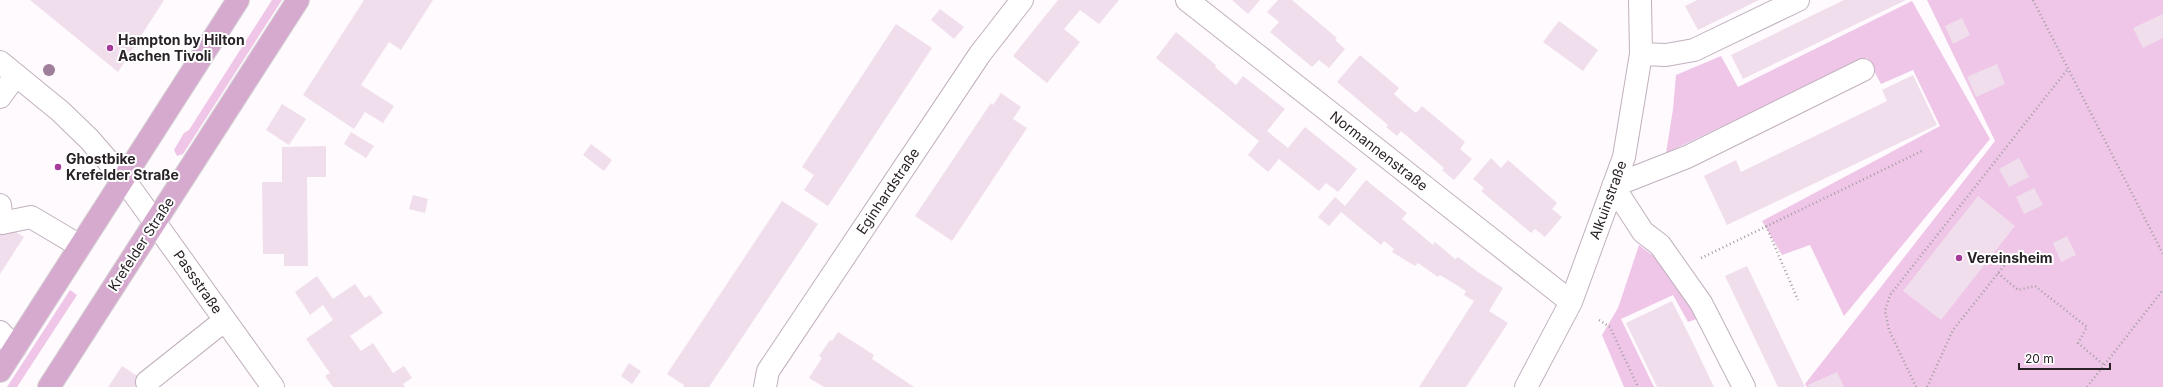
<svg xmlns="http://www.w3.org/2000/svg" width="2163" height="387" viewBox="0 0 2163 387" font-family="Inter,sans-serif">
	<style>
		.green { fill: #efc6e7 }
		.building { fill: #f1deed }
		.lines { fill: none; stroke-linecap: round; stroke-linejoin: round }
		.minor-casing { stroke: #c1b0be; stroke-width: 24 }
		.major-casing { stroke: #d8d7d8; stroke-width: 24 }
		.path { stroke: #a39da1; stroke-width: 2.5; stroke-dasharray: 1 3; stroke-linecap: butt }
		.minor { stroke: #fff; stroke-width: 22 }
		.major { stroke: #d6aace; stroke-width: 22 }
		.tree { fill: #9e7e9a }
		.poi-dot { fill: #a73b9b; stroke: #fff; stroke-width: 1.5 }
		.labels { text-anchor: middle; stroke-width: 4; stroke-linejoin: round; paint-order: stroke }
		.poi-label { font-size: 14px; font-weight: bold; fill: #292227; stroke: #fff; text-anchor: start }
		.street-label { font-size: 14px; fill: #292227; stroke: #fff }
	</style>
	<rect width="100%" height="100%" fill="#fefafd"/>
	<path class="green" d="M272 0H282L183 154 177 156 174 150 184 133 189 130Z
		M1927 0H2163V387H1807L1805 384 1995 141Z
		M1912 1 1990 139 1844 316 1810 245 1782 255 1762 221 1940 126 1913 70 1881 84 1867 58 1666 153 1673 109 1676 75 1721 56 1738 87Z
		M1639 245 1672 270 1700 318 1688 322 1673 295 1621 319 1654 387H1624L1602 335 1618 308Z
		M70 290 77 295 17 387H7Z"/>
	<path class="building" d="M30 0H164L118 72Z
		M364 0H433L401 50 389 42 361 85 394 106 383 123 365 112 354 129 303 95Z
		M1058 0H1119L1099 24 1080 10 1064 29 1080 42 1047 83 1013 56Z
		M1232 0H1260L1248 14Z
		M1278 0H1292L1337 38 1335 40 1345 49 1329 68 1319 60 1312 67 1270 32 1279 22 1267 12Z
		M1697 0H1759L1698 30 1685 6Z
		M1844 0H1906L1743 79 1731 55Z
		M940 9 964 27 954 39 931 20Z
		M2163 14V38L2143 48 2133 28Z
		M1962 18 1970 35 1953 44 1945 26Z
		M1559 21 1598 50 1583 71 1543 42Z
		M896 24 932 48 828 206 804 190 814 175 802 167Z
		M1176 32 1216 65 1215 67 1236 85 1243 76 1285 109 1267 131 1288 148 1305 127 1357 169 1338 192 1326 183 1319 191 1279 159 1268 172 1248 155 1259 141 1156 58Z
		M1360 55 1399 88 1394 94 1405 104 1416 113 1422 106 1465 142 1460 149 1472 159 1454 180 1442 170 1444 168 1401 131 1397 136 1386 127 1388 125 1337 82Z
		M1997 64 2005 84 1976 97 1967 77Z
		M1913 75 1937 125 1727 225 1704 176 1736 160 1741 172 1883 103 1887 101 1882 90Z
		M1001 93 1021 107 1013 119 1027 128 952 241 915 216 991 103 993 105Z
		M282 104 306 119 289 145 266 130Z
		M351 132 374 146 366 158 344 144Z
		M591 144 612 160 604 171 583 155Z
		M326 146V177H307L308 266H284V254H263L262 182H282V147Z
		M1491 158 1501 168 1508 160 1557 203 1552 209 1562 217 1545 237 1535 229 1531 233 1481 191 1484 188 1473 179Z
		M2019 158 2029 177 2009 187 1999 169Z
		M1366 180 1407 213 1402 219 1433 245 1435 242 1455 259 1458 257 1478 272 1503 288 1489 311 1508 323 1466 387H1419L1474 301 1464 295 1466 291 1440 275 1438 277 1418 263 1415 266 1392 252 1394 249 1384 241 1381 245 1341 212 1329 226 1318 217 1335 197 1345 206Z
		M2034 188 2043 205 2024 214 2016 197Z
		M413 195 428 199 425 213 409 209Z
		M1978 196 2015 226 1941 320 1903 291Z
		M782 201 818 224 709 387H683L684 385 667 374Z
		M0 222 24 237 0 274Z
		M2067 236 2076 255 2061 262 2053 243Z
		M1747 266 1805 387H1778L1725 276Z
		M317 276 333 299 355 284 365 298 370 295 383 313 350 336 361 351 373 343 393 373 404 366 412 378 403 384 405 387H333L325 376 330 373 306 339 333 320 323 305 310 315 295 292Z
		M1672 301 1691 339 1714 387H1657L1626 323Z
		M838 332 874 355 872 359 914 387H824L809 378 822 358 819 356 830 340 832 341Z
		M629 363 641 371 632 384 621 376Z
		M122 366 155 387H108Z
		M1837 372 1844 387H1809L1808 385Z"/>
	<g class="lines">
		<defs>
			<path id="minor" d="M1187 0 1571 302
				M1641 54 1666 55 1694 50 1798 0
				M0 62 60 111 89 139 123 178 273 387
				M0 97 16 75
				M0 205 2 223 31 217 80 246
				M0 332 15 348
				M147 382 225 320
				M765 387 768 371 980 54 1022 0
				M1526 387 1571 302 1624 157 1641 54 1640 0
				M1744 387 1701 303 1660 245 1643 232 1613 186 1687 157 1863 70"/>
			<path id="major" d="M0 371 238 0
				M49 387 298 0"/>
		</defs>
		<use href="#minor" class="minor-casing"/>
		<use href="#major" class="major-casing"/>
		<path class="path" d="M2033 0 2163 254
			M1766 226 1798 300
			M1701 258 1922 151
			M1998 273 2018 290 2035 286 2087 327 2078 343 2104 365
			M1599 320 1610 327 1638 387
			M1916 387 1889 330 1885 311 1890 295 2067 70
			M1927 387 1953 330 2011 257
			M2087 387 2163 290"/>
		<use href="#minor" class="minor"/>
		<use href="#major" class="major"/>
	</g>
	<circle class="tree" cx="49" cy="70" r="6"/>
	<g class="poi-dot">
		<circle cx="110" cy="48" r="4"/>
		<circle cx="58" cy="167" r="4"/>
		<circle cx="1959" cy="258" r="4"/>
	</g>
	<g class="labels">
		<g class="poi-label">
			<text x="118" y="45">Hampton by Hilton<tspan x="118" dy="16">Aachen Tivoli</tspan></text>
			<text x="66" y="164">Ghostbike<tspan x="66" dy="16">Krefelder Straße</tspan></text>
			<text x="1967" y="263">Vereinsheim</text>
		</g>
		<g class="street-label">
			<text transform="translate(1379 151) rotate(38)" y="5">Normannenstraße</text>
			<text transform="translate(888 191) rotate(-56)" y="5">Eginhardstraße</text>
			<text transform="translate(1608 200) rotate(-70)" y="5">Alkuinstraße</text>
			<text transform="translate(141 244) rotate(-57)" y="5">Krefelder Straße</text>
			<text transform="translate(198 282) rotate(55)" y="5">Passstraße</text>
		</g>
	</g>
	<path d="M2019 363v6h91v-6" fill="none" stroke="#292227" stroke-width="2"/>
	<text x="2025" y="363" font-size="12" fill="#292227" stroke="#ffffff" stroke-width="3" paint-order="stroke">20 m</text>
</svg>
